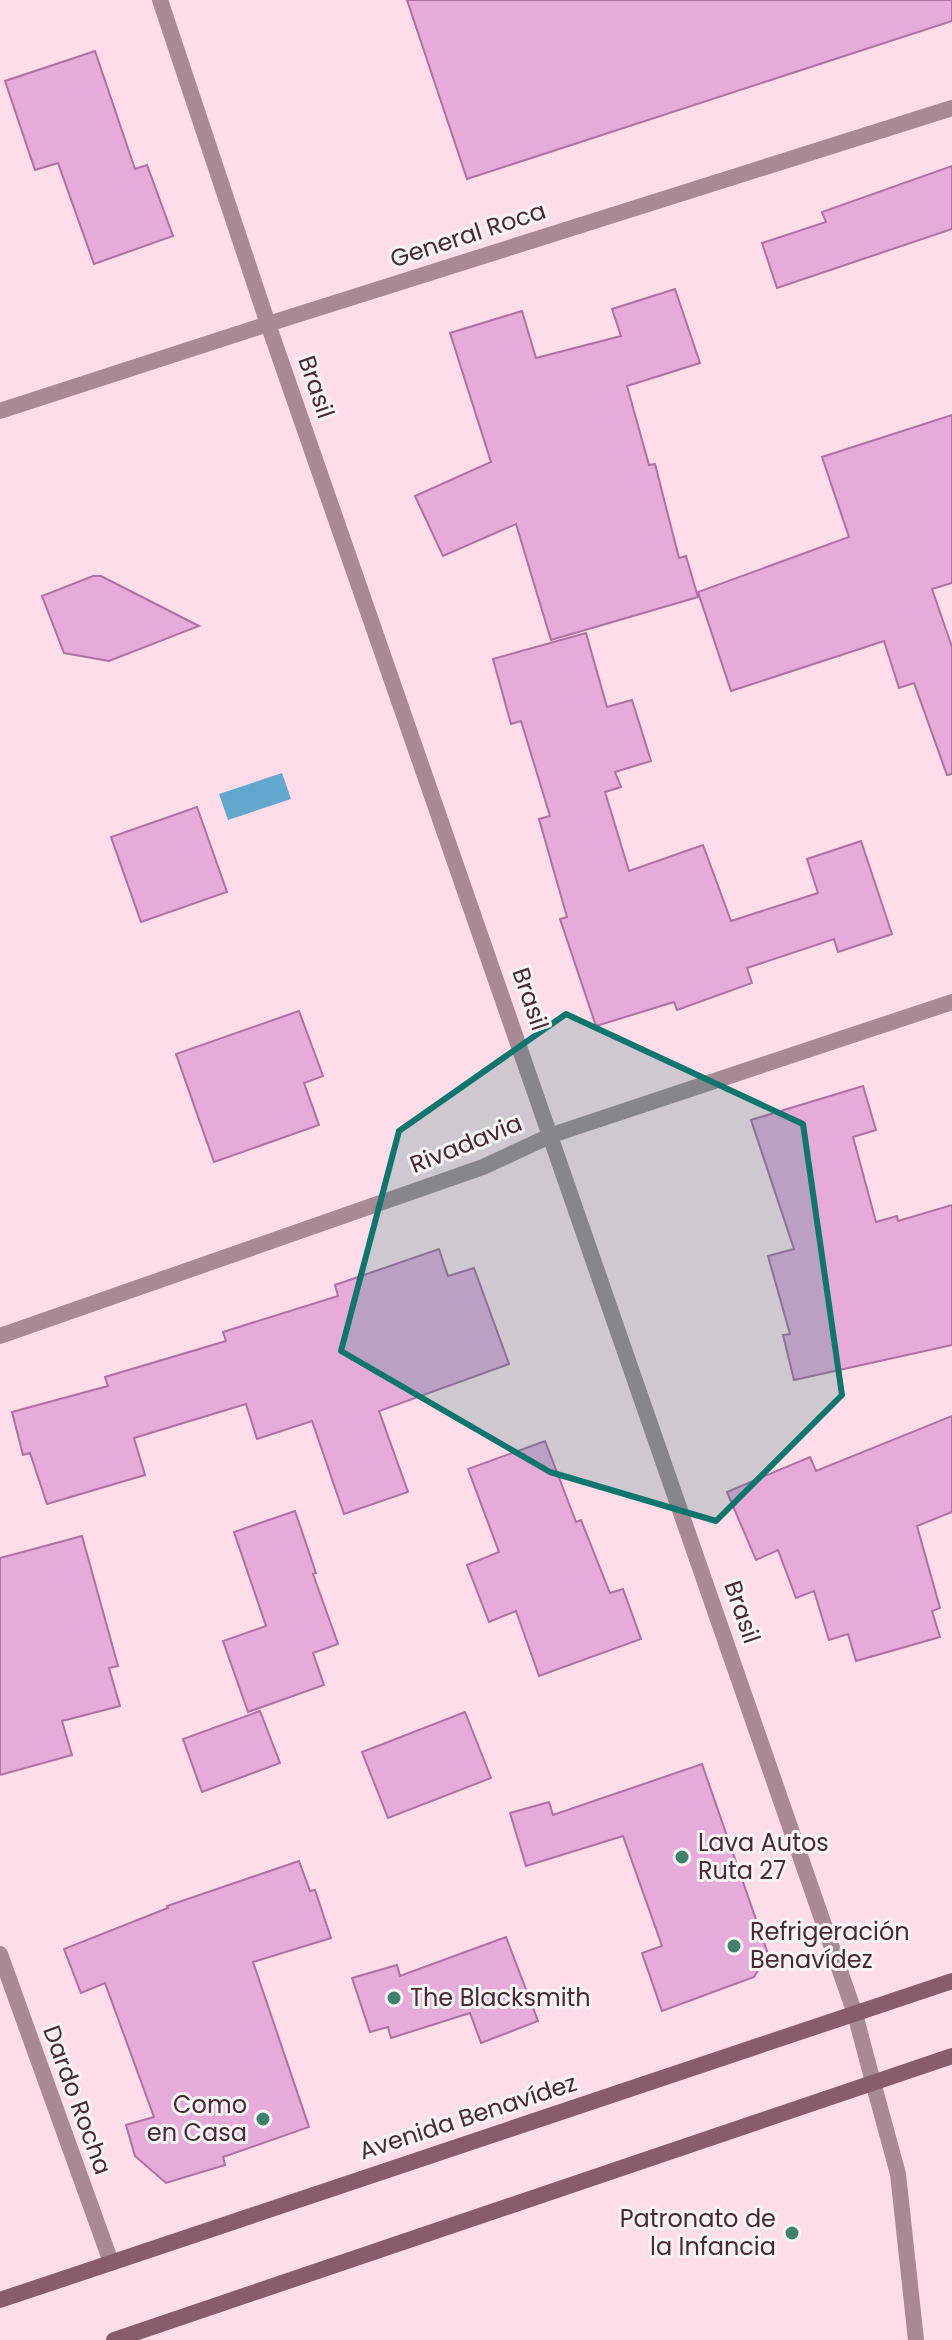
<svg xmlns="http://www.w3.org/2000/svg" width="952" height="2340" viewBox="0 0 952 2340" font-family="Poppins,sans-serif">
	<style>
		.water { fill: #61a7ce }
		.building { fill: #e6abd9; stroke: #af70a2; stroke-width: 2 }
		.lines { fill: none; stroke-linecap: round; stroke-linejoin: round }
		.lane { stroke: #a88994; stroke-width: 16 }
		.street { stroke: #a88994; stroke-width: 16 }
		.secondary { stroke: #875c6d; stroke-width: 16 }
		.marked { fill: #0f766e; fill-opacity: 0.2; stroke: #0f766e; stroke-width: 6; stroke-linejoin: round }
		.poi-dot { fill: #3f806e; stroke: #f4f4f4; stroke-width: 3 }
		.labels { text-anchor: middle; stroke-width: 6; stroke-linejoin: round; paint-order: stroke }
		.street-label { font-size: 24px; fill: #492936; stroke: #f4f4f4 }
		.poi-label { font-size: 24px; fill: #492936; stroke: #f4f4f4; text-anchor: start }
	</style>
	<rect width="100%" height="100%" fill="#ffdce9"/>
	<path class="water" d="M282 773 291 799 228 820 219 794Z"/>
	<path class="building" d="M407 0H952V21L467 179Z
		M95 51 135 169 147 165 173 236 94 264 58 163 35 170 5 81Z
		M952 166V229L777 288 762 243 826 222 822 212Z
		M675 289 700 363 627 386 649 465 655 464 679 558 686 556 698 597 551 640 516 524 443 556 415 496 491 462 450 333 522 311 536 358 621 336 612 309Z
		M952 415V583L932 589 952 647V774L947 775 914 683 899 688 884 641 731 691 698 592 849 537 822 457Z
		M93 576H101L199 626 109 661 64 653 42 596Z
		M586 633 607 707 632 700 651 761 615 772 621 787 605 792 629 871 703 845 731 921 818 893 807 859 861 841 892 934 838 952 834 939 747 968 752 983 677 1010 674 1002 596 1026 560 919 567 917 539 819 550 816 521 721 511 724 493 659Z
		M197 807 227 892 141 922 111 837Z
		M299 1011 323 1076 304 1083 319 1125 214 1162 176 1054Z
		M863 1086 876 1130 853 1137 876 1222 897 1216 898 1221 952 1205V1345L794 1380 783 1335 790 1334 768 1256 794 1249 751 1120Z
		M439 1249 448 1276 474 1268 509 1364 379 1411 408 1492 344 1514 312 1421 257 1439 246 1404 134 1438 145 1475 47 1504 30 1453 23 1455 12 1412 108 1386 105 1377 226 1341 223 1332 338 1296 335 1285Z
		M952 1416V1512L917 1526 940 1608 932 1611 940 1637 856 1661 848 1634 829 1640 814 1591 796 1598 778 1550 756 1560 727 1492 810 1457 816 1471Z
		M545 1441 576 1522 581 1520 610 1593 623 1589 641 1639 539 1676 516 1611 489 1622 467 1565 499 1552 468 1469Z
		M295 1511 316 1573 313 1574 338 1644 313 1653 324 1685 248 1712 223 1641 266 1626 234 1532Z
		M82 1536 118 1666 109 1668 120 1706 62 1721 72 1755 0 1775V1558Z
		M260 1711 280 1763 202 1792 183 1739Z
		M465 1712 491 1778 388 1818 362 1752Z
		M702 1764 768 1954 754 1977 662 2011 642 1953 662 1946 623 1836 526 1866 510 1813 549 1802 553 1815Z
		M299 1861 310 1891 315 1890 331 1938 253 1962 309 2127 223 2157 225 2165 166 2183 135 2156 126 2125 154 2117 105 1983 81 1993 64 1949 168 1908 167 1906Z
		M506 1937 538 2021 481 2043 470 2013 391 2038 388 2027 370 2032 352 1978 397 1965 400 1976Z"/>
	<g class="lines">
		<path class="lane" d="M873 2082 898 2174 916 2340"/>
		<path class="street" d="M160 0 268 324 855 2014 873 2082
			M0 411 268 324 952 108
			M0 1336 483 1167 552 1135 952 1002
			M0 1954 111 2262"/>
		<path class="secondary" d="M0 2300 952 1981
			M114 2340 952 2056"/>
	</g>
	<path class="marked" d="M566 1014 803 1124 842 1395 716 1521 550 1472 341 1351 399 1131Z"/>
	<g class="poi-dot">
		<circle cx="682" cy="1857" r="8"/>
		<circle cx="734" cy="1946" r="8"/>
		<circle cx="394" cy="1998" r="8"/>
		<circle cx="263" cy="2119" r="8"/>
		<circle cx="792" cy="2233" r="8"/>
	</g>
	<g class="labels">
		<g class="street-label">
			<text transform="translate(468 235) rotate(-18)" y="8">General Roca</text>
			<text transform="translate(316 387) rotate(71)" y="8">Brasil</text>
			<text transform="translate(530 999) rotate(71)" y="8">Brasil</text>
			<text transform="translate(466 1144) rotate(-22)" y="8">Rivadavia</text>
			<text transform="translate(742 1612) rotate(71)" y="8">Brasil</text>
			<text transform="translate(77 2100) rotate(70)" y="8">Dardo Rocha</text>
			<text transform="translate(468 2117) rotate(-18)" y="8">Avenida Benavídez</text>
		</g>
		<g class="poi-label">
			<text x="698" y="1851">Lava Autos<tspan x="698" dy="28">Ruta 27</tspan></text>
			<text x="750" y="1940">Refrigeración<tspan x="750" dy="28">Benavídez</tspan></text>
			<text x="410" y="2006">The Blacksmith</text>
			<text x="247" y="2113" text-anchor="end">Como<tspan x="247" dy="28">en Casa</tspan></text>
			<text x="776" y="2227" text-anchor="end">Patronato de<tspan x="776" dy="28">la Infancia</tspan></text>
		</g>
	</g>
</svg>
